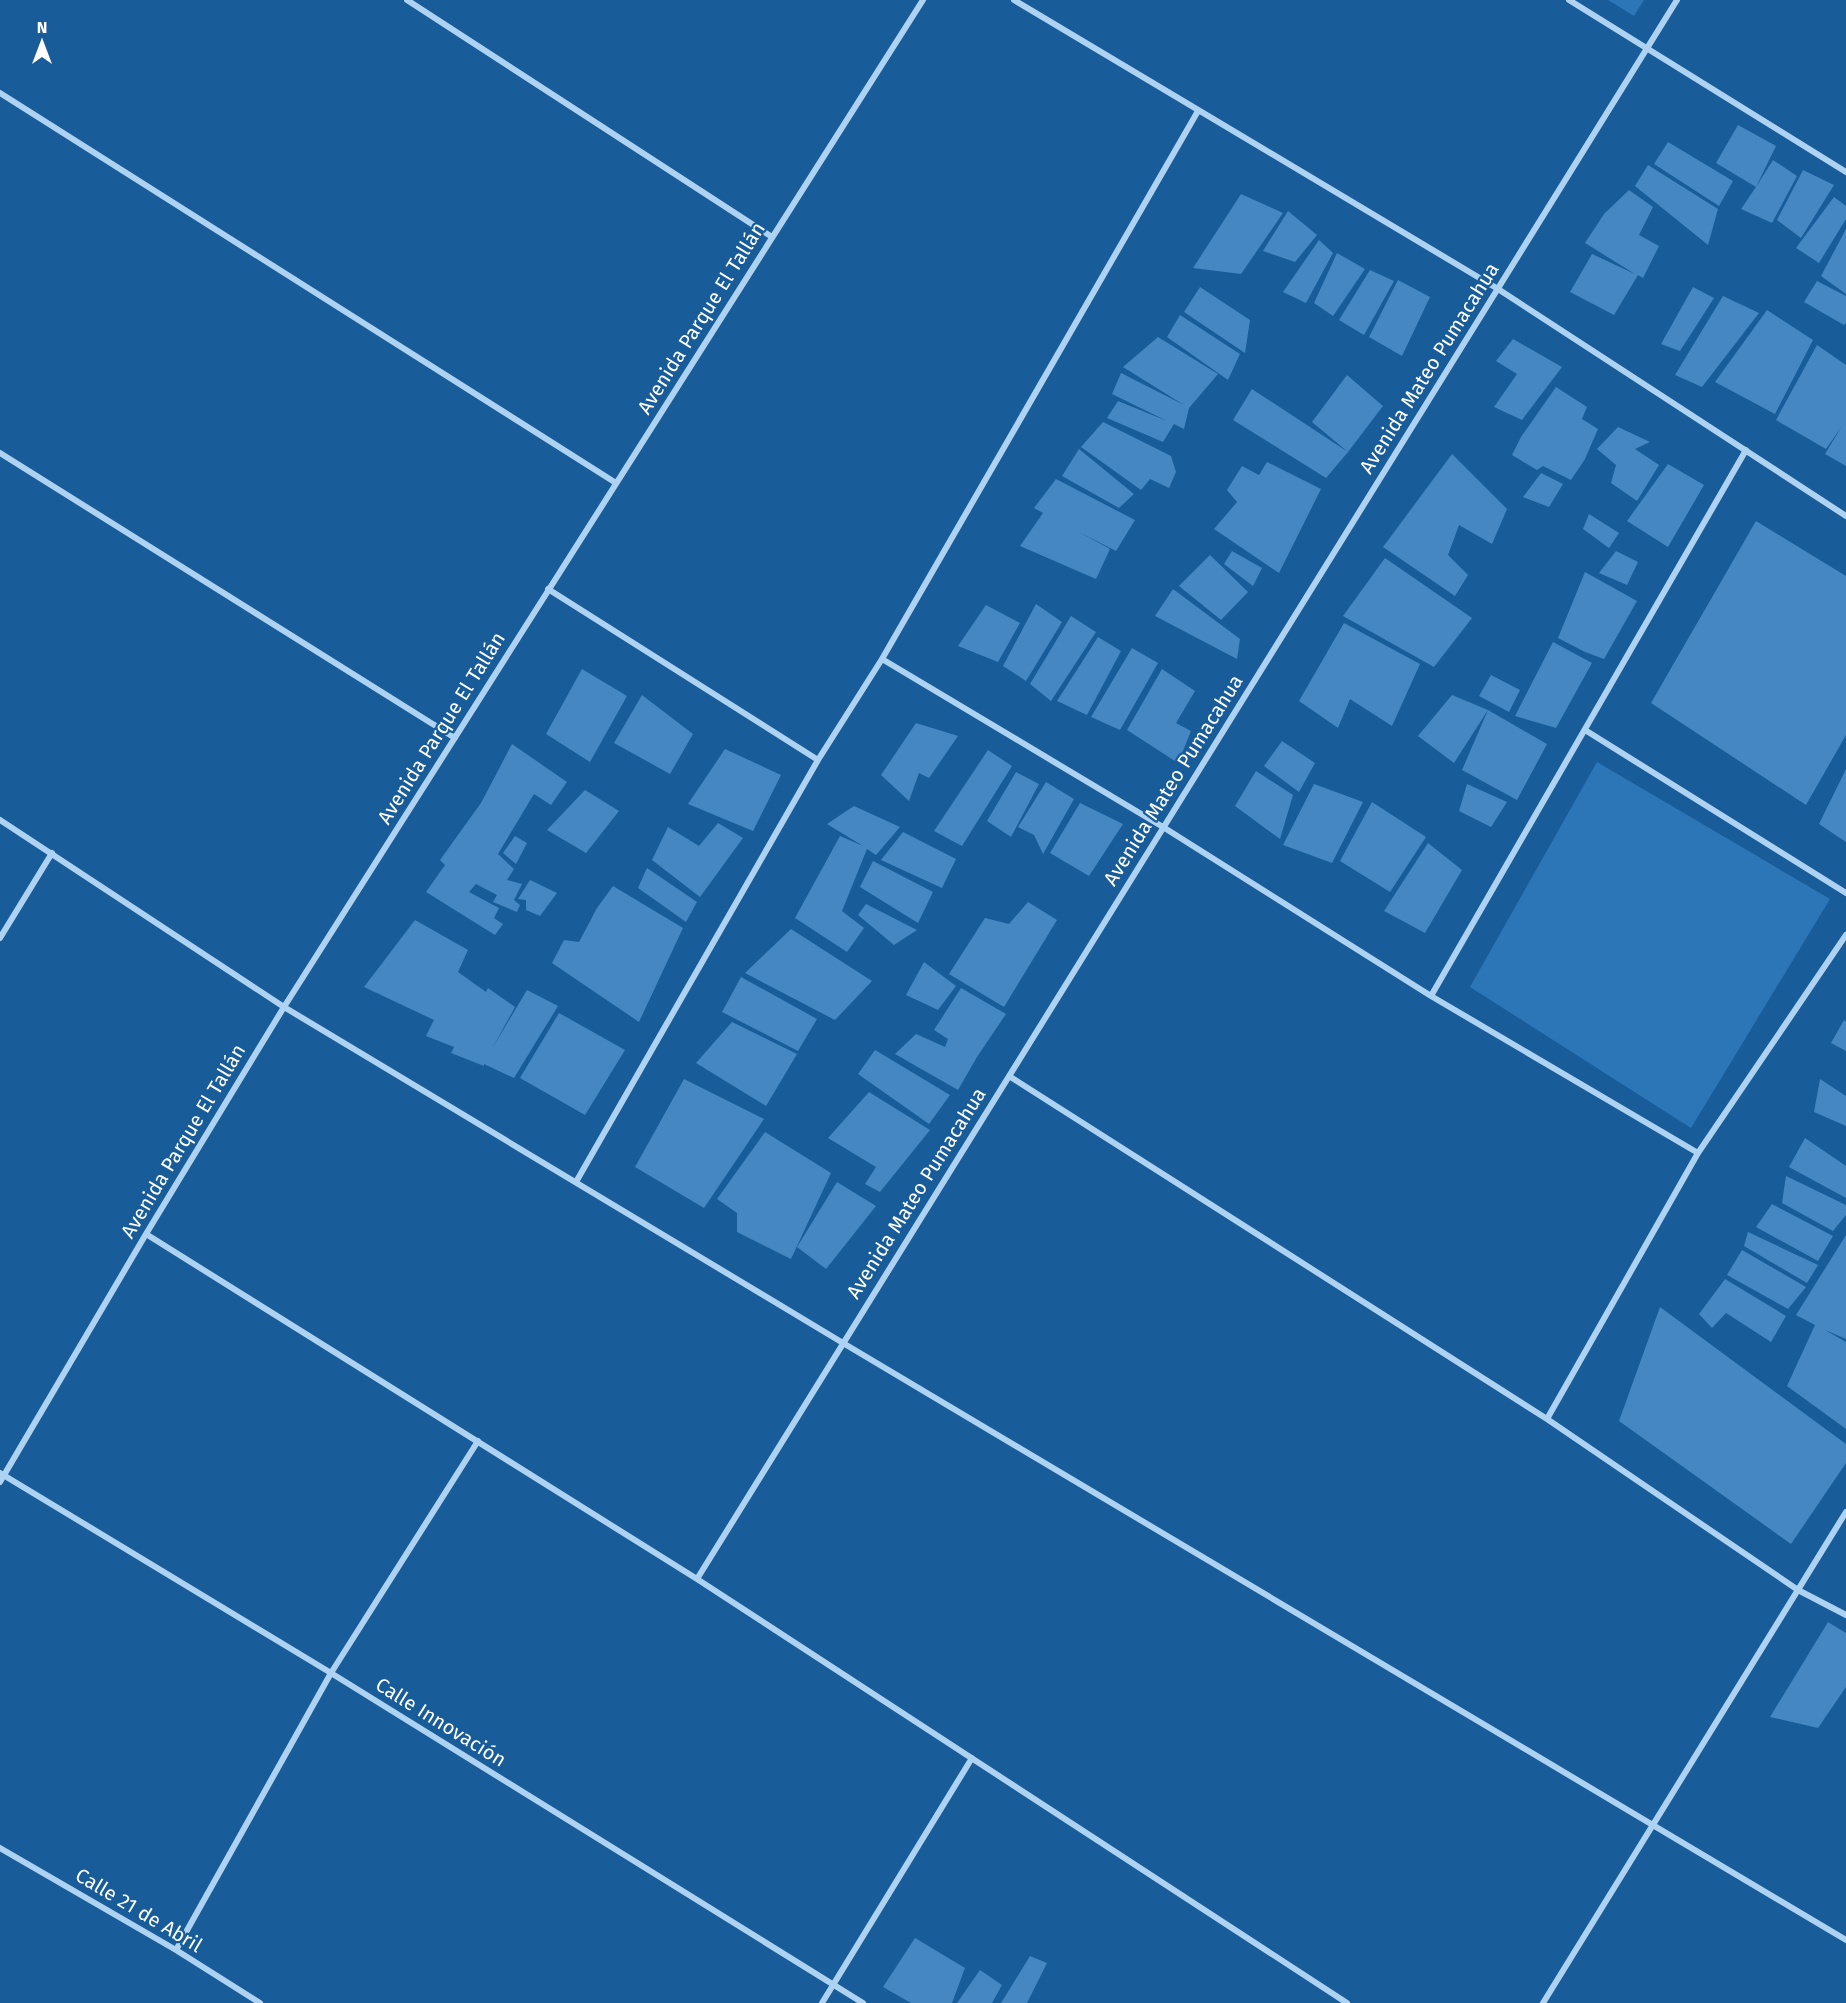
<svg xmlns="http://www.w3.org/2000/svg" width="1846" height="2003" viewBox="0 0 1846 2003" font-family="'Fira Sans',sans-serif">
	<style>
		.green { fill: #2c76b7 }
		.building { fill: #4587c2 }
		.lines { fill: none; stroke-linecap: round; stroke-linejoin: round }
		.street { stroke: #aed2f1; stroke-width: 6 }
		.labels { text-anchor: middle; stroke-width: 4.5; stroke-linejoin: round; paint-order: stroke }
		.street-label { font-size: 20px; fill: #fff; stroke: #185c9a }
	</style>
	<rect width="100%" height="100%" fill="#185c9a"/>
	<path class="green" d="M1608 0H1644L1634 16Z
		M1597 762 1830 899 1691 1128 1470 987Z"/>
	<path class="building" d="M1738 125 1776 146 1756 187 1773 160 1797 176 1772 223 1741 209 1756 187 1716 163Z
		M1668 142 1733 181 1719 206 1654 164Z
		M1648 165 1718 209 1708 245 1635 186Z
		M1803 170 1834 185 1801 238 1777 220Z
		M1629 190 1653 207 1639 235 1659 246 1643 278 1638 275 1614 315 1570 292 1592 254 1635 274 1585 243 1604 214Z
		M1241 194 1283 213 1241 274 1193 268Z
		M1834 197 1846 206V219L1819 263 1796 248Z
		M1288 211 1317 235 1295 262 1263 251Z
		M1846 229V294L1821 276Z
		M1319 240 1333 253 1306 303 1283 292Z
		M1337 253 1365 269 1333 316 1314 303Z
		M1370 270 1394 281 1364 335 1339 320Z
		M1398 280 1430 297 1402 356 1369 337Z
		M1817 281 1846 296V323L1844 325 1804 302Z
		M1200 287 1250 320 1245 353 1184 312Z
		M1693 287 1714 298 1680 351 1661 344Z
		M1723 296 1759 313 1702 387 1675 375Z
		M1767 310 1813 340 1775 414 1715 382Z
		M1180 315 1240 354 1228 380 1167 337Z
		M1158 337 1218 374 1189 408 1184 429 1174 424 1163 442 1107 418 1118 401 1167 421 1112 394 1121 373 1184 405 1123 367Z
		M1513 339 1562 367 1522 420 1494 407 1517 374 1496 361Z
		M1817 345 1846 365V466L1825 454 1842 426 1826 449 1776 420Z
		M1347 375 1383 406 1348 452 1312 422Z
		M1556 387 1587 407 1582 419 1598 429 1585 459 1571 480 1543 466 1537 470 1512 455 1521 437Z
		M1252 389 1348 452 1326 478 1233 420Z
		M1103 422 1171 456 1176 472 1169 488 1150 479 1141 490 1081 447Z
		M1618 427 1650 442 1635 449 1659 465 1637 501 1611 483 1616 465 1597 449Z
		M1079 449 1134 494 1119 508 1062 476Z
		M1452 454 1507 509 1492 544 1459 525 1448 555 1468 575 1455 596 1383 547Z
		M1267 462 1321 489 1279 573 1214 529 1237 502 1227 490 1242 466 1259 475Z
		M1668 464 1704 485 1668 547 1627 521Z
		M1541 473 1563 484 1549 507 1523 497Z
		M1056 479 1135 520 1116 551 1079 532 1110 549 1096 579 1020 546 1043 513 1034 508Z
		M1589 514 1619 533 1609 548 1583 529Z
		M1756 521 1846 576V735L1806 805 1651 703Z
		M1232 551 1262 568 1253 586 1224 564Z
		M1616 551 1638 562 1627 585 1599 573Z
		M1210 555 1248 592 1221 620 1179 586Z
		M1385 558 1472 618 1434 667 1343 616Z
		M1585 572 1637 601 1604 659 1585 652 1558 638Z
		M1173 589 1240 639 1237 659 1155 616Z
		M1036 604 1062 622 1026 681 1003 666Z
		M986 605 1020 623 998 662 958 646Z
		M1071 616 1096 632 1051 701 1030 684Z
		M1344 623 1420 664 1392 726 1350 699 1338 728 1299 701Z
		M1098 637 1121 651 1087 715 1057 701Z
		M1553 642 1592 663 1556 728 1515 716Z
		M1132 648 1158 663 1120 730 1091 717Z
		M582 669 627 696 590 762 546 734Z
		M1162 669 1195 691 1176 723 1191 731 1178 763 1127 730Z
		M1491 675 1520 690 1509 712 1479 696Z
		M642 695 693 734 670 774 614 743Z
		M1452 695 1488 710 1547 744 1517 800 1462 770 1488 710 1454 763 1418 736Z
		M916 723 958 736 929 778 919 773 909 801 881 775Z
		M1282 741 1315 763 1299 792 1264 766Z
		M512 744 567 782 551 805 534 794 498 854 514 869 507 880 522 884 514 900 520 905 517 912 493 902 497 895 476 884 469 892 499 908 494 918 503 924 495 935 426 892 445 865 440 860 481 803Z
		M725 749 781 775 753 831 688 804Z
		M988 750 1012 766 962 846 934 831Z
		M1846 769V842L1819 824Z
		M1256 771 1293 795 1280 839 1235 806Z
		M1016 772 1039 784 1011 837 987 821Z
		M1046 782 1074 799 1043 854 1034 835 1018 827Z
		M1314 784 1363 802 1332 863 1283 845Z
		M1467 784 1507 802 1491 827 1459 811Z
		M585 790 619 811 586 853 547 830Z
		M1372 802 1426 837 1390 892 1340 861Z
		M1080 803 1123 824 1089 876 1050 853Z
		M854 806 900 827 876 855 867 849 842 911 864 928 847 952 795 918 840 836 863 846 827 824Z
		M718 823 743 838 700 897 652 860 668 827 699 846Z
		M903 832 956 859 942 888 881 860Z
		M515 836 527 843 516 864 503 853Z
		M1428 843 1462 870 1425 933 1384 911Z
		M873 861 933 892 918 923 860 887Z
		M647 868 697 902 686 922 638 888Z
		M530 880 557 893 540 916 526 910V900L518 899Z
		M613 886 683 928 639 1022 552 963 564 940 579 942 597 908Z
		M1028 902 1057 920 1004 1007 949 974 985 918 1009 924Z
		M866 904 917 930 894 945 858 915Z
		M415 920 468 950 458 972 486 992 488 988 515 1007 493 1047 527 990 558 1006 514 1078 484 1064V1066L451 1053 454 1047 426 1036 434 1020 364 987Z
		M791 929 872 981 835 1020 745 973Z
		M924 962 956 986 938 1010 906 995Z
		M741 977 817 1019 798 1051 722 1012Z
		M961 988 1006 1014 977 1057 958 1090 895 1054 916 1034 945 1047 948 1039 934 1030Z
		M559 1013 625 1050 585 1115 520 1078Z
		M1844 1020 1846 1022V1051L1831 1043Z
		M732 1022 797 1054 766 1106 696 1063Z
		M875 1050 950 1095 929 1124 858 1074Z
		M684 1079 764 1119 704 1208 635 1167Z
		M1820 1079 1846 1096V1126L1814 1112Z
		M869 1092 930 1130 880 1192 865 1184 876 1167 828 1138Z
		M765 1132 831 1173 791 1259 737 1232V1213L717 1199Z
		M1805 1138 1846 1166V1198L1789 1167Z
		M1786 1176 1846 1205V1215L1833 1231 1782 1203Z
		M837 1182 876 1206 826 1269 797 1247Z
		M1772 1204 1833 1236 1818 1261 1756 1227Z
		M1748 1232 1818 1265 1807 1283 1744 1246Z
		M1846 1235V1339L1825 1330 1846 1342V1429L1787 1386 1815 1325 1796 1315Z
		M1742 1250 1806 1287 1788 1309 1727 1275Z
		M1725 1279 1786 1316 1771 1342 1726 1313 1712 1328 1699 1314Z
		M1660 1307 1846 1444V1463L1791 1544 1619 1421Z
		M1828 1622 1846 1633V1687L1818 1728 1770 1717Z
		M915 1938 965 1968 952 2003H911L883 1987Z
		M1030 1956 1047 1963 1027 2003H1001Z
		M980 1970 1002 1985 992 2003H957Z"/>
	<g class="lines">
		<path class="street" d="M407 0 772 237
			M1014 0 1498 289 1846 516
			M1569 0 1846 172
			M0 93 616 483
			M0 453 455 738
			M548 589 818 760
			M882 659 1163 827 1431 996 1698 1153
			M1585 730 1846 893
			M0 820 284 1007 843 1343 1846 1940
			M0 938 52 853
			M1431 996 1746 450
			M1009 1076 1547 1419 1798 1590 1846 1615
			M576 1182 818 760 882 659 1198 111
			M146 1234 697 1579 1347 2003
			M1547 1419 1698 1153 1846 935
			M0 1473 331 1673 863 2003
			M0 1482 146 1234 284 1007 923 0
			M697 1579 1677 0
			M0 1848 176 1950 260 2003
			M176 1950 331 1673 478 1441
			M822 2003 972 1758
			M1543 2003 1846 1512"/>
	</g>
	<g class="labels">
		<g class="street-label">
			<text transform="translate(701 318) rotate(-58)" y="7">Avenida Parque El Tallán</text>
			<text transform="translate(1429 368) rotate(-58)" y="7">Avenida Mateo Pumacahua</text>
			<text transform="translate(441 728) rotate(-58)" y="7">Avenida Parque El Tallán</text>
			<text transform="translate(1173 780) rotate(-58)" y="7">Avenida Mateo Pumacahua</text>
			<text transform="translate(183 1141) rotate(-59)" y="7">Avenida Parque El Tallán</text>
			<text transform="translate(916 1193) rotate(-58)" y="7">Avenida Mateo Pumacahua</text>
			<text transform="translate(441 1722) rotate(32)" y="7">Calle Innovación</text>
			<text transform="translate(139 1910) rotate(31)" y="7">Calle 21 de Abril</text>
		</g>
	</g>
	<g transform="translate(42 42)" stroke="#185c9a" stroke-width="4.5" paint-order="stroke">
	<path d="M0-4.5L10 22L0 15L-10 22Z" fill="#ffffff"/>
	<text y="-9" font-size="16" font-weight="bold" text-anchor="middle" fill="#ffffff">N</text>
	</g>
</svg>
